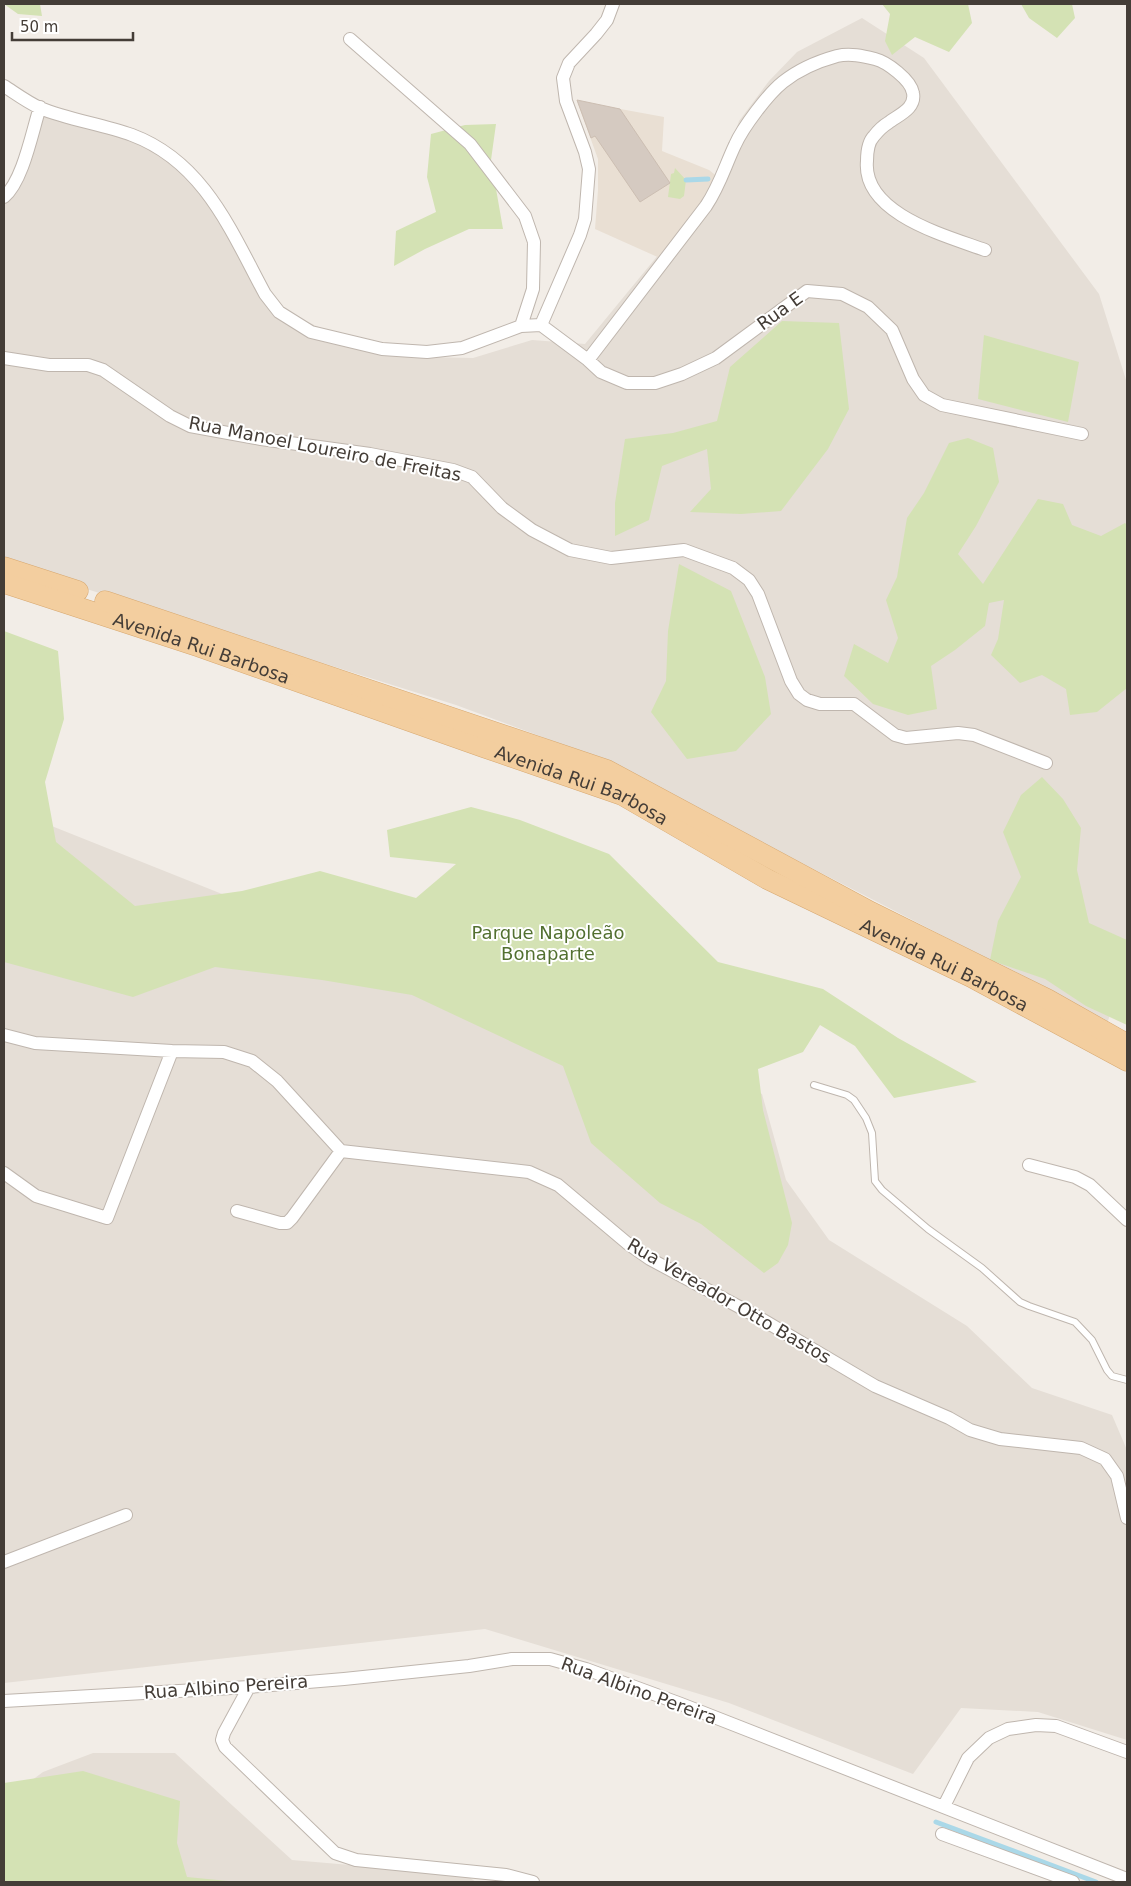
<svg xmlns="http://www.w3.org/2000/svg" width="1131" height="1886" viewBox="0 0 1131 1886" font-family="'DejaVu Sans',sans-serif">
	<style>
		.residential { fill: #e5ded6 }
		.education { fill: #e9dfd3 }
		.green { fill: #d4e2b4 }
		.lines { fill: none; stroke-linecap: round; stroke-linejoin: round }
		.stream { stroke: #aad8e8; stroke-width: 5 }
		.building { fill: #d5cac1; stroke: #ccbeb2 }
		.lane-casing { stroke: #bfb6ae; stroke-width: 8 }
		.street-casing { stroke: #bfb6ae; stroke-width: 14 }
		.primary-casing { stroke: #d7a870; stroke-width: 21 }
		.lane { stroke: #fff; stroke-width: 6 }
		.street { stroke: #fff; stroke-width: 12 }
		.primary { stroke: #f3ce9f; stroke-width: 20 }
		.labels { text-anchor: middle; stroke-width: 4; stroke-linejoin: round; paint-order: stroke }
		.street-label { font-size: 18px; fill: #443d37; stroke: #fff }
		.park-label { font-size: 18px; fill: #527030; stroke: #fff }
	</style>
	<rect width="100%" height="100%" fill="#f2ede7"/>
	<path class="residential" d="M862 18 924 58 1099 294 1127 383V961L1107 1024 990 960 596 757 456 705 4 563V190L13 183 44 106 177 158 281 310 383 356 473 358 532 340 585 344 719 181 739 121 769 81 797 52Z
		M4 807 413 970 730 1075 762 1094 786 1180 829 1240 967 1326 1032 1388 1112 1415 1127 1450V1740L1038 1712 961 1708 913 1774 729 1703 485 1629 4 1683Z
		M93 1753H175L292 1860 466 1875 476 1882H4V1801L43 1772Z"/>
	<path class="education" d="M577 101 664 117 662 151 709 170 724 182 662 259 595 229 598 190V159Z"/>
	<path class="green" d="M4 4H40L42 16 18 14Z
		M882 4H968L972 23 949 52 915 37 892 55 885 41 890 14Z
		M1021 4H1072L1075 18 1057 38 1029 18Z
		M496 124 491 160 503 229H469L425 249 394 266 396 231 436 212 427 177 431 134 465 125Z
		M675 168 686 180 684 196 680 199 668 197 671 174 674 173Z
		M782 321 839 323 849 409 828 449 781 511 741 514 690 512 711 489 707 449 662 466 649 520 615 536V503L625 439 673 433 717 421 730 367Z
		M984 335 1079 362 1068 422 978 399Z
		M968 438 993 448 999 482 976 526 958 554 983 584 1038 499 1063 504 1072 525 1101 536 1125 523 1127 525V688L1097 712 1070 715 1066 689 1042 675 1020 683 991 655 998 639 1004 600 989 603 985 626 955 650 931 666 937 709 908 715 873 704 844 676 854 644 888 663 898 638 886 600 897 577 907 518 924 493 949 443Z
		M679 564 731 591 765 677 771 714 736 751 687 759 651 712 666 681 668 631Z
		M4 631 58 651 64 719 45 782 56 842 135 906 242 891 320 871 416 898 456 864 390 857 387 830 471 807 520 820 609 854 718 962 823 989 898 1038 977 1082 894 1098 855 1046 820 1025 803 1052 758 1069 763 1110 792 1223 788 1245 778 1263 764 1273 701 1224 660 1203 591 1143 563 1066 412 995 322 980 215 967 133 997 4 962Z
		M1042 777 1063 799 1081 828 1077 870 1089 923 1127 940V1025L1086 1006 1045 979 990 960 998 921 1021 877 1003 832 1021 795Z
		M83 1771 180 1801 177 1843 187 1877 228 1881 229 1882H4V1783Z"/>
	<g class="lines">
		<path class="stream" d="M686 180 708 179
			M936 1822 1096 1882"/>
	</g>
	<path class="building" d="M577 100 620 109 670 183 640 202 595 136 591 138Z"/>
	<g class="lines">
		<defs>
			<path id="lane" d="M814 1085 847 1095 854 1100 866 1118 872 1133 875 1181 882 1190 928 1229 982 1268 1020 1302 1029 1306 1075 1322 1092 1340 1107 1370 1112 1376 1127 1380"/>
			<path id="street" d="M350 39 470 144 525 216 534 242 533 289 521 326
				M4 86C15 93 27 102 40 108 69 120 102 124 132 135 204 162 231 231 265 294L279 312 311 332 382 349 427 352 462 348 521 326 541 325
				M4 197C23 181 32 132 40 107
				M541 325 588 360 601 372 627 383H655L682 374 716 358 807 291 842 294 868 307 892 330 913 379 924 395 942 405 1082 434
				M541 325 580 235 585 219 589 169 585 152 566 101 563 78 569 63 596 34 607 20 613 4
				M4 358 49 365H88L103 370 170 416 190 426 261 439 370 454 453 470 472 477 502 508 532 530 570 550 611 558 684 550 733 568 749 580 758 594 791 681 799 694 807 700 820 704H854L895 735 906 738 958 733 974 735 1046 763
				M588 360 706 206C720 185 725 166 735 145 743 127 768 94 783 82 798 70 819 61 837 56 850 53 863 56 875 59 887 62 911 80 913 93 916 109 898 115 888 123 883 126 878 131 874 136 868 142 867 152 867 161 862 214 947 236 985 250
				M4 1035 35 1043 172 1051 224 1052 252 1061 277 1081 341 1151 529 1172 558 1185 627 1243 650 1259 758 1317 875 1386 949 1418 970 1430 1000 1439 1081 1448 1105 1459 1117 1476 1127 1518
				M1029 1165 1075 1177 1090 1185 1127 1220
				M4 1173 36 1196 107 1218 172 1051
				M237 1211 280 1223H287L292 1218 341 1151
				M4 1562 126 1515
				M249 1687 224 1733 222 1740 225 1747 335 1853 356 1860 506 1875 533 1882
				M4 1701 249 1687 344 1679 469 1666 512 1659H550L586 1669 681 1704 1127 1879
				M944 1806 968 1758 989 1738 1008 1729 1036 1725 1056 1726 1127 1752
				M942 1834 1073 1882"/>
			<g id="primary">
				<path d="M4 567 78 591"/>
				<path id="s1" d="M4 583 200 647 483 747 622 795 767 879 971 977 1127 1061"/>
				<path d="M105 601 607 770 871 912 1047 999 1127 1044"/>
			</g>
		</defs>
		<use href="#lane" class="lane-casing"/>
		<use href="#street" class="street-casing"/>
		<use href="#primary" class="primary-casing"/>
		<use href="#lane" class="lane"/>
		<use href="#street" class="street"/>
		<use href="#primary" class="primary"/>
	</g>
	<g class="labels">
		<g class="street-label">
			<text transform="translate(780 311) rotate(-36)" y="6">Rua E</text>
			<text transform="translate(325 449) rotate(11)" y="6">Rua Manoel Loureiro de Freitas</text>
			<text dy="6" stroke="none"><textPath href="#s1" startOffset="208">Avenida Rui Barbosa</textPath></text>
			<text dy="6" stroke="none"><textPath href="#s1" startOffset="612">Avenida Rui Barbosa</textPath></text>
			<text dy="6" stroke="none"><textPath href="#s1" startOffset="1018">Avenida Rui Barbosa</textPath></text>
			<text transform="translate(729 1301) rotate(30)" y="6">Rua Vereador Otto Bastos</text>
			<text transform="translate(226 1687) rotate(-4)" y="6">Rua Albino Pereira</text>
			<text transform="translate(639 1691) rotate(20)" y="6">Rua Albino Pereira</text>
		</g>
		<g class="park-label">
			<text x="548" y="939">Parque Napoleão<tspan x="548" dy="21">Bonaparte</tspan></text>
		</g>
	</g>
	<rect width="1131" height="1886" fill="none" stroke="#443d37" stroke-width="10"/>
	<path d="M12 32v8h121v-8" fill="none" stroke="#443d37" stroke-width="2.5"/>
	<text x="20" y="32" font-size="15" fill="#443d37" stroke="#ffffff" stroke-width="4" paint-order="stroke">50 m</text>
</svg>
